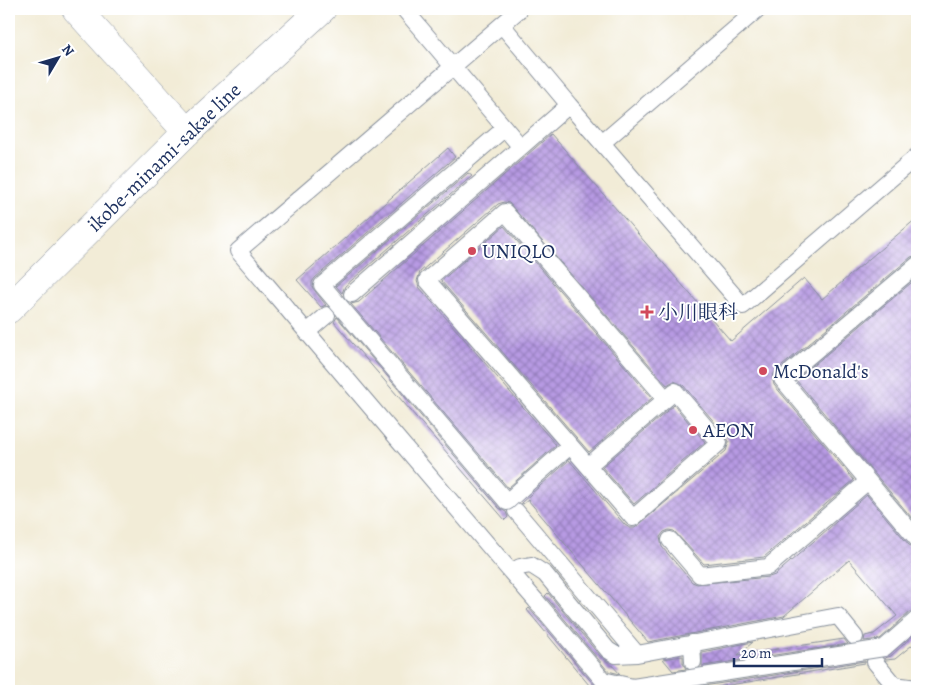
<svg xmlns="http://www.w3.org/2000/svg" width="926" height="700" viewBox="0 0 926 700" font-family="Alegreya,'Noto Serif JP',serif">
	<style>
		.building { fill: url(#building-cross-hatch) }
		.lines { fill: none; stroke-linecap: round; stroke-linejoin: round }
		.lane-casing { stroke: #868e9a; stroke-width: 18 }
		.street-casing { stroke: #868e9a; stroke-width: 29 }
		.secondary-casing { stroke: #868e9a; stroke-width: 29 }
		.lane { stroke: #fff; stroke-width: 16 }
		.street { stroke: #fff; stroke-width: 28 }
		.secondary { stroke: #fff; stroke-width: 28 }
		.lane-bridge-casing { stroke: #868e9a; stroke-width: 18; stroke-linecap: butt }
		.lane-bridge { stroke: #fff; stroke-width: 16 }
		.poi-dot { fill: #d1495b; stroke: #fff; stroke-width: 2 }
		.labels { text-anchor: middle; stroke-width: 4; stroke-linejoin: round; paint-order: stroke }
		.street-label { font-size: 20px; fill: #1b2f5e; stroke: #fff }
		.poi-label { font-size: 20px; fill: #1b2f5e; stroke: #fff; text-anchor: start }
	</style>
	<defs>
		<pattern id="building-cross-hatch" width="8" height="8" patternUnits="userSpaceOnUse" patternTransform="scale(1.25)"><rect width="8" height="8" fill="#b79ae3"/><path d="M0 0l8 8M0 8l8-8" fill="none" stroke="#947ebb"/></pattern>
	</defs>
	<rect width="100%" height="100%" fill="#fff"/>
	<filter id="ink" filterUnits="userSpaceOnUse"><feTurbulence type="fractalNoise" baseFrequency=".02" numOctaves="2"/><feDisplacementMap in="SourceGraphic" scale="10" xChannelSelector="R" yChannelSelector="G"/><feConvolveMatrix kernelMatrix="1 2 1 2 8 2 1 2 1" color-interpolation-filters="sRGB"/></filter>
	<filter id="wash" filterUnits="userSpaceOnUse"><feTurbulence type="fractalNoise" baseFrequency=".0096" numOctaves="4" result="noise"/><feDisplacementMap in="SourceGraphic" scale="20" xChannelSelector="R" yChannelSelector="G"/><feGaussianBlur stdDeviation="1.12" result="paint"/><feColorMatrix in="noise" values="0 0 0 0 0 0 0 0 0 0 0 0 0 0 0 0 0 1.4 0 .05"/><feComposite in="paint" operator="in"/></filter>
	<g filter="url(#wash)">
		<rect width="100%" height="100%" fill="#f2ecd7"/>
		<g id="blocks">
			<path class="building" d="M551 134 731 341 804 278 822 299 917 218V255L911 257 776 371 772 376 774 385 854 480 764 557 704 564 674 531 669 530 664 532 660 537 662 547 692 582 697 584 769 577 775 575 867 495 909 545 917 549V609L910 612 880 639 864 641 865 636 874 634 897 616 849 560 784 616 648 642 528 500 523 504 521 503 569 460 625 525 630 528H635L726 451 729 442 727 437 683 385 674 381 667 385 509 203 504 202 498 204 420 272 417 281 419 287 556 445 508 488 351 304 359 302Z
				M448 148 455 157 315 278 312 282V287L326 305 321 307 297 280Z
				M468 173 472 176 345 286 342 293 336 286Z
				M504 226 652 398 589 452 441 281Z
				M917 278V524L796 380Z
				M337 317 499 508 506 512 508 517 505 520 334 322Z
				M674 405 705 442 634 504 602 467Z
				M548 593 600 656 611 664 620 674 608 671 545 596Z
				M529 608 595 686 607 691H594L527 610Z
				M917 632V641L895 659 886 660 885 658 891 656Z
				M844 639 848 644 702 666V652L753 642 738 655Z
				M683 656V663L686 669 673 671 663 659Z
				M865 661V663L705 689 704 686Z"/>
		</g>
	</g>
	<g filter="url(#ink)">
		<use href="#blocks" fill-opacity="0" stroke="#868e9a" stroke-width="1"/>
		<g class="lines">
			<defs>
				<path id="lane" d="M404 9 521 147 569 105 743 306 917 156
					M520 9 238 251 511 572 520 567 531 565 545 574 608 650 616 655 637 654 838 616 855 637
					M502 25 569 105
					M602 143 758 9
					M462 165 505 128
					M505 212 666 399 588 466 427 280Z
					M917 265 782 379 917 539
					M352 294 521 147
					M307 332 327 315
					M588 466 633 518 719 443 675 391 666 399
					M520 490 570 446
					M516 511 637 654
					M670 540 700 575 768 567 868 481
					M511 572 537 602
					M908 627 917 619
					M692 643 693 662
					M875 662 894 685 917 688
					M695 690V691"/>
				<path id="street" d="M76 9 187 132"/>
				<path id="secondary" d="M9 309 187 132 322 9"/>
			</defs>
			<use href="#lane" class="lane-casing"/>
			<use href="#street" class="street-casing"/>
			<use href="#secondary" class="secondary-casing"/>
			<use href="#lane" class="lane"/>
			<use href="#street" class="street"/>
			<use href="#secondary" class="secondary"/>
			<defs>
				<path id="lane-bridge" d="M462 165 322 285 507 502 520 490
					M537 602 603 680 633 687 884 648 908 627"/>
			</defs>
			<use href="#lane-bridge" class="lane-bridge-casing"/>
			<use href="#lane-bridge" class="lane-bridge"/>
		</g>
	</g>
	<g class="poi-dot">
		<circle cx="472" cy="251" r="5"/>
		<path d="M644.5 304.5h5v5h5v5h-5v5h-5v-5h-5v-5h5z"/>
		<circle cx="763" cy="371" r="5"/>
		<circle cx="693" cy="430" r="5"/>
	</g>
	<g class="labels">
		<g class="street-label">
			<text transform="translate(164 157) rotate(-44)" y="7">ikobe-minami-sakae line</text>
		</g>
		<g class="poi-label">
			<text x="482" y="258">UNIQLO</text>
			<text x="658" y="319">小川眼科</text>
			<text x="773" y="378">McDonald's</text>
			<text x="703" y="437">AEON</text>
		</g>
	</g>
	<rect width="926" height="700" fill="none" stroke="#fff" stroke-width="30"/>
	<g transform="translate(58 58) rotate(52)" stroke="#ffffff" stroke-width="4" paint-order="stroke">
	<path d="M0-4L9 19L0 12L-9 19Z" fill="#1b2f5e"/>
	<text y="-8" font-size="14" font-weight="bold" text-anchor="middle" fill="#1b2f5e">N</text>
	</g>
	<path d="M734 658v8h88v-8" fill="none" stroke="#1b2f5e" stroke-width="2.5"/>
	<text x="741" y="658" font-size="15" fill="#1b2f5e" stroke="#ffffff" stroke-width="4" paint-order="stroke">20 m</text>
</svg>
